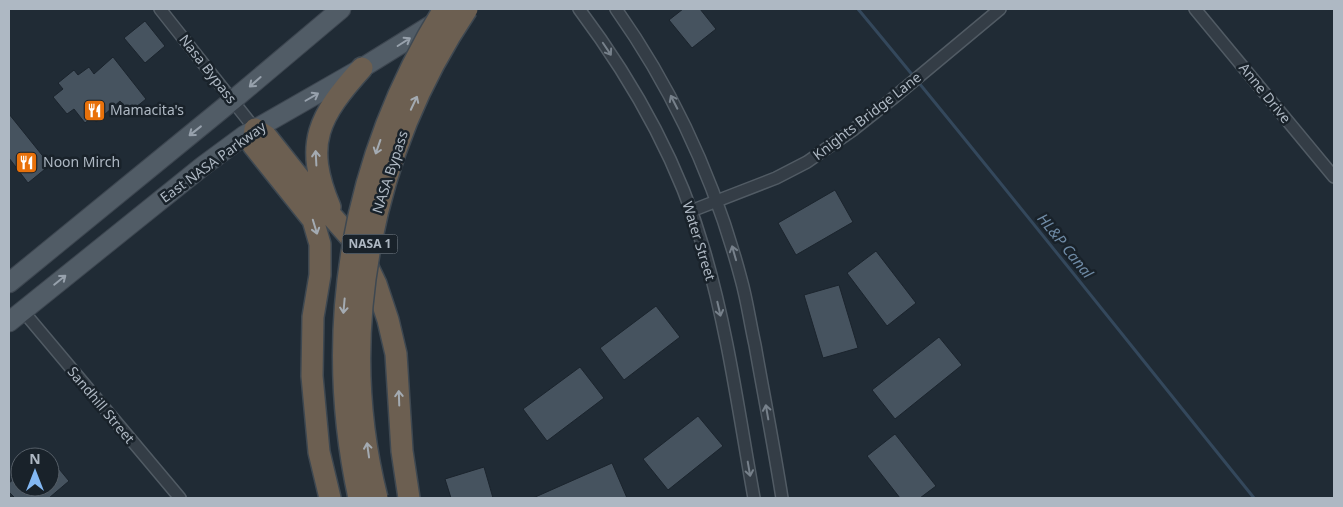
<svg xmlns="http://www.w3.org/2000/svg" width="1343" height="507" viewBox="0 0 1343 507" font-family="'Noto Sans',sans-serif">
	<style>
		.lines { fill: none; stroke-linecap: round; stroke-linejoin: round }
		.stream { stroke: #34485c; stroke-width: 3 }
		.building { fill: #46535f; stroke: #1b242d }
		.minor-casing { stroke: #515b64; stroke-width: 14 }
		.primary-casing { stroke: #3d4650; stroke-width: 21 }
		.motorway-casing { stroke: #3e4851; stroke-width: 24 }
		.minor { stroke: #343d46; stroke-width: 11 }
		.primary { stroke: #515c66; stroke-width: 19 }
		.motorway { stroke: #6c5f51; stroke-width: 21 }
		.motorway-bridge-casing { stroke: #3e4851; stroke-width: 24; stroke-linecap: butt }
		.motorway-bridge { stroke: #6c5f51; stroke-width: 21 }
		.oneway { stroke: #97a1ac }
		.oneway2 { stroke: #77818b }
		.oneway3 { stroke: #a4abb2 }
		.labels { text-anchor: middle; stroke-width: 5; stroke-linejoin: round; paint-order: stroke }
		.shield { fill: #19222a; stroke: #818b95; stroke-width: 1 }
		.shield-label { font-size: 12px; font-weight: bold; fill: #aeb8c3 }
		.street-label { font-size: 14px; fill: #aeb8c3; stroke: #19222a }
		.poi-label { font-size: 14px; fill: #aeb8c3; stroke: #19222a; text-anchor: start }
		.water-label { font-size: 15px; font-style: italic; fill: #6f8ba6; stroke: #19222a }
	</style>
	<rect width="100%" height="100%" fill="#202b35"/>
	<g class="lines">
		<path class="stream" d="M858 9C992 170 1122 335 1254 498"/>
	</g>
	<path class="building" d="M683 9H700L716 29 692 48 669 20Z
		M145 21 165 46 145 63 124 38Z
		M113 57 146 99 130 112 120 101 96 122 92 117 85 123 74 109 67 114 53 97 63 89 58 83 74 70 78 75 89 67 94 74Z
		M9 114 50 165 28 183 9 158Z
		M835 190 853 222 796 255 778 223Z
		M876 251 916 303 887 326 847 273Z
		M839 285 858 348 823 358 804 295Z
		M656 306 680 337 624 380 600 348Z
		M939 337 962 365 895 419 872 390Z
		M580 367 604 398 547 441 523 409Z
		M698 416 723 446 668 490 643 459Z
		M895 434 936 486 920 498H900L867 456Z
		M50 458 69 481 49 498H15L9 492V483L20 474V487H50Z
		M612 463 627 498H533Z
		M484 467 493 498H451L445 479Z"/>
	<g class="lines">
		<defs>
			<path id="minor" d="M160 9 255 129
				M579 9C633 81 679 163 704 250 728 331 739 415 754 498
				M616 9C674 91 715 181 741 279 747 300 750 323 755 345 764 396 774 447 782 498
				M1195 9 1334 177
				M691 211 776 178 807 162 853 130 892 99 1000 9
				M23 311 180 498"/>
			<path id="primary" d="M9 283 233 100 341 9
				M9 322 203 166 245 135 362 68 441 19"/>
			<path id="motorway" d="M330 207C303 143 319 116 362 68
				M330 498 319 452 312 376 313 317 320 275V244L313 220 253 145 255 129 266 136 312 194 351 238 362 255 376 284 388 320 396 354 402 451 409 498"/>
		</defs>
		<use href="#minor" class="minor-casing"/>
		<use href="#primary" class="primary-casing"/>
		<use href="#motorway" class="motorway-casing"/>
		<use href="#minor" class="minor"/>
		<use href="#primary" class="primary"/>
		<use href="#motorway" class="motorway"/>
		<defs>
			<path id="motorway-bridge" d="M359 498C322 327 352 158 444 9
				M377 498C335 332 372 150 467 9"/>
		</defs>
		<use href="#motorway-bridge" class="motorway-bridge-casing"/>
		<use href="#motorway-bridge" class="motorway-bridge"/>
	</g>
	<defs><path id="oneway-shaft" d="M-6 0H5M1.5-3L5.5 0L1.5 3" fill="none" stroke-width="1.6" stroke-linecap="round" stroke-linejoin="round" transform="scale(1.25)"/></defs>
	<g class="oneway">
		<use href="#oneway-shaft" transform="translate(404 42) rotate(-32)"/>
		<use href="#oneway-shaft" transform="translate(255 82) rotate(139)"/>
		<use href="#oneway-shaft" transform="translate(312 97) rotate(-30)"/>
		<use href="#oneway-shaft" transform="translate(195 131) rotate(142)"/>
		<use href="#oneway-shaft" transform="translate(60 280) rotate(-39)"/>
	</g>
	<g class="oneway2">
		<use href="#oneway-shaft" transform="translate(607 49) rotate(56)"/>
		<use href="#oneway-shaft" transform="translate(674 102) rotate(-117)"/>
		<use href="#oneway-shaft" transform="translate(734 253) rotate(-106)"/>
		<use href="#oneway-shaft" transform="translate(719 309) rotate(77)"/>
		<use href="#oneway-shaft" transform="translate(767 412) rotate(-100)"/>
		<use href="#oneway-shaft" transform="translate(749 469) rotate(80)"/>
	</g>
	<g class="oneway3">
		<use href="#oneway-shaft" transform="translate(414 103) rotate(-65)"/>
		<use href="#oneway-shaft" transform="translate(378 147) rotate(109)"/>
		<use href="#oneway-shaft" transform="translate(316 158) rotate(-93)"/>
		<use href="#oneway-shaft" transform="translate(315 227) rotate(73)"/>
		<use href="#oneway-shaft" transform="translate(344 306) rotate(95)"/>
		<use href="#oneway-shaft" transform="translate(399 398) rotate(-92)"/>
		<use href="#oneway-shaft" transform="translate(368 450) rotate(-98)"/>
	</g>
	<defs>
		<symbol id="restaurant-square" viewBox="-11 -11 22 22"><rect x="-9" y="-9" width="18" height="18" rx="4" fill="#e8710a" stroke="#19222a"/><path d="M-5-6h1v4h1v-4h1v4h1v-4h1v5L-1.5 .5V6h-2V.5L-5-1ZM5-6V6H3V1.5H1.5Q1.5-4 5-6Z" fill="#fff"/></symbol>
	</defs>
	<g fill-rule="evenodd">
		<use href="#restaurant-square" x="82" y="98" width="25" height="25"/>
		<use href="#restaurant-square" x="14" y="150" width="25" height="25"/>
	</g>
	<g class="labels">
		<rect class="shield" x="342.5" y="234.5" width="55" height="19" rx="4"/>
		<g class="shield-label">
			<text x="370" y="248">NASA 1</text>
		</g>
		<g class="street-label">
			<text transform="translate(208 69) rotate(52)" y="5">Nasa Bypass</text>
			<text transform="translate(1265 93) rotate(51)" y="5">Anne Drive</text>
			<text transform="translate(867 116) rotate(-38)" y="5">Knights Bridge Lane</text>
			<text transform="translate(213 162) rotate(-36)" y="5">East NASA Parkway</text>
			<text transform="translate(390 172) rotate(-72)" y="5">NASA Bypass</text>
			<text transform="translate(699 241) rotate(73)" y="5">Water Street</text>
			<text transform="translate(101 405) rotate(50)" y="5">Sandhill Street</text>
		</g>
		<g class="poi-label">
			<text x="110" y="115">Mamacita's</text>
			<text x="43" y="167">Noon Mirch</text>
		</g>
		<g class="water-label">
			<text transform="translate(1065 246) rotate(51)" y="5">HL&amp;P Canal</text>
		</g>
	</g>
	<rect width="1343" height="507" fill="none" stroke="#aeb8c3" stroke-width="20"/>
	<g transform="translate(35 472)"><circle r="24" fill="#19222a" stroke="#555e67"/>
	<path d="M0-4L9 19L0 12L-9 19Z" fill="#83b8f3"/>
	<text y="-8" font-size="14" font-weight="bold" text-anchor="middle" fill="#aeb8c3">N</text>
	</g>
</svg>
